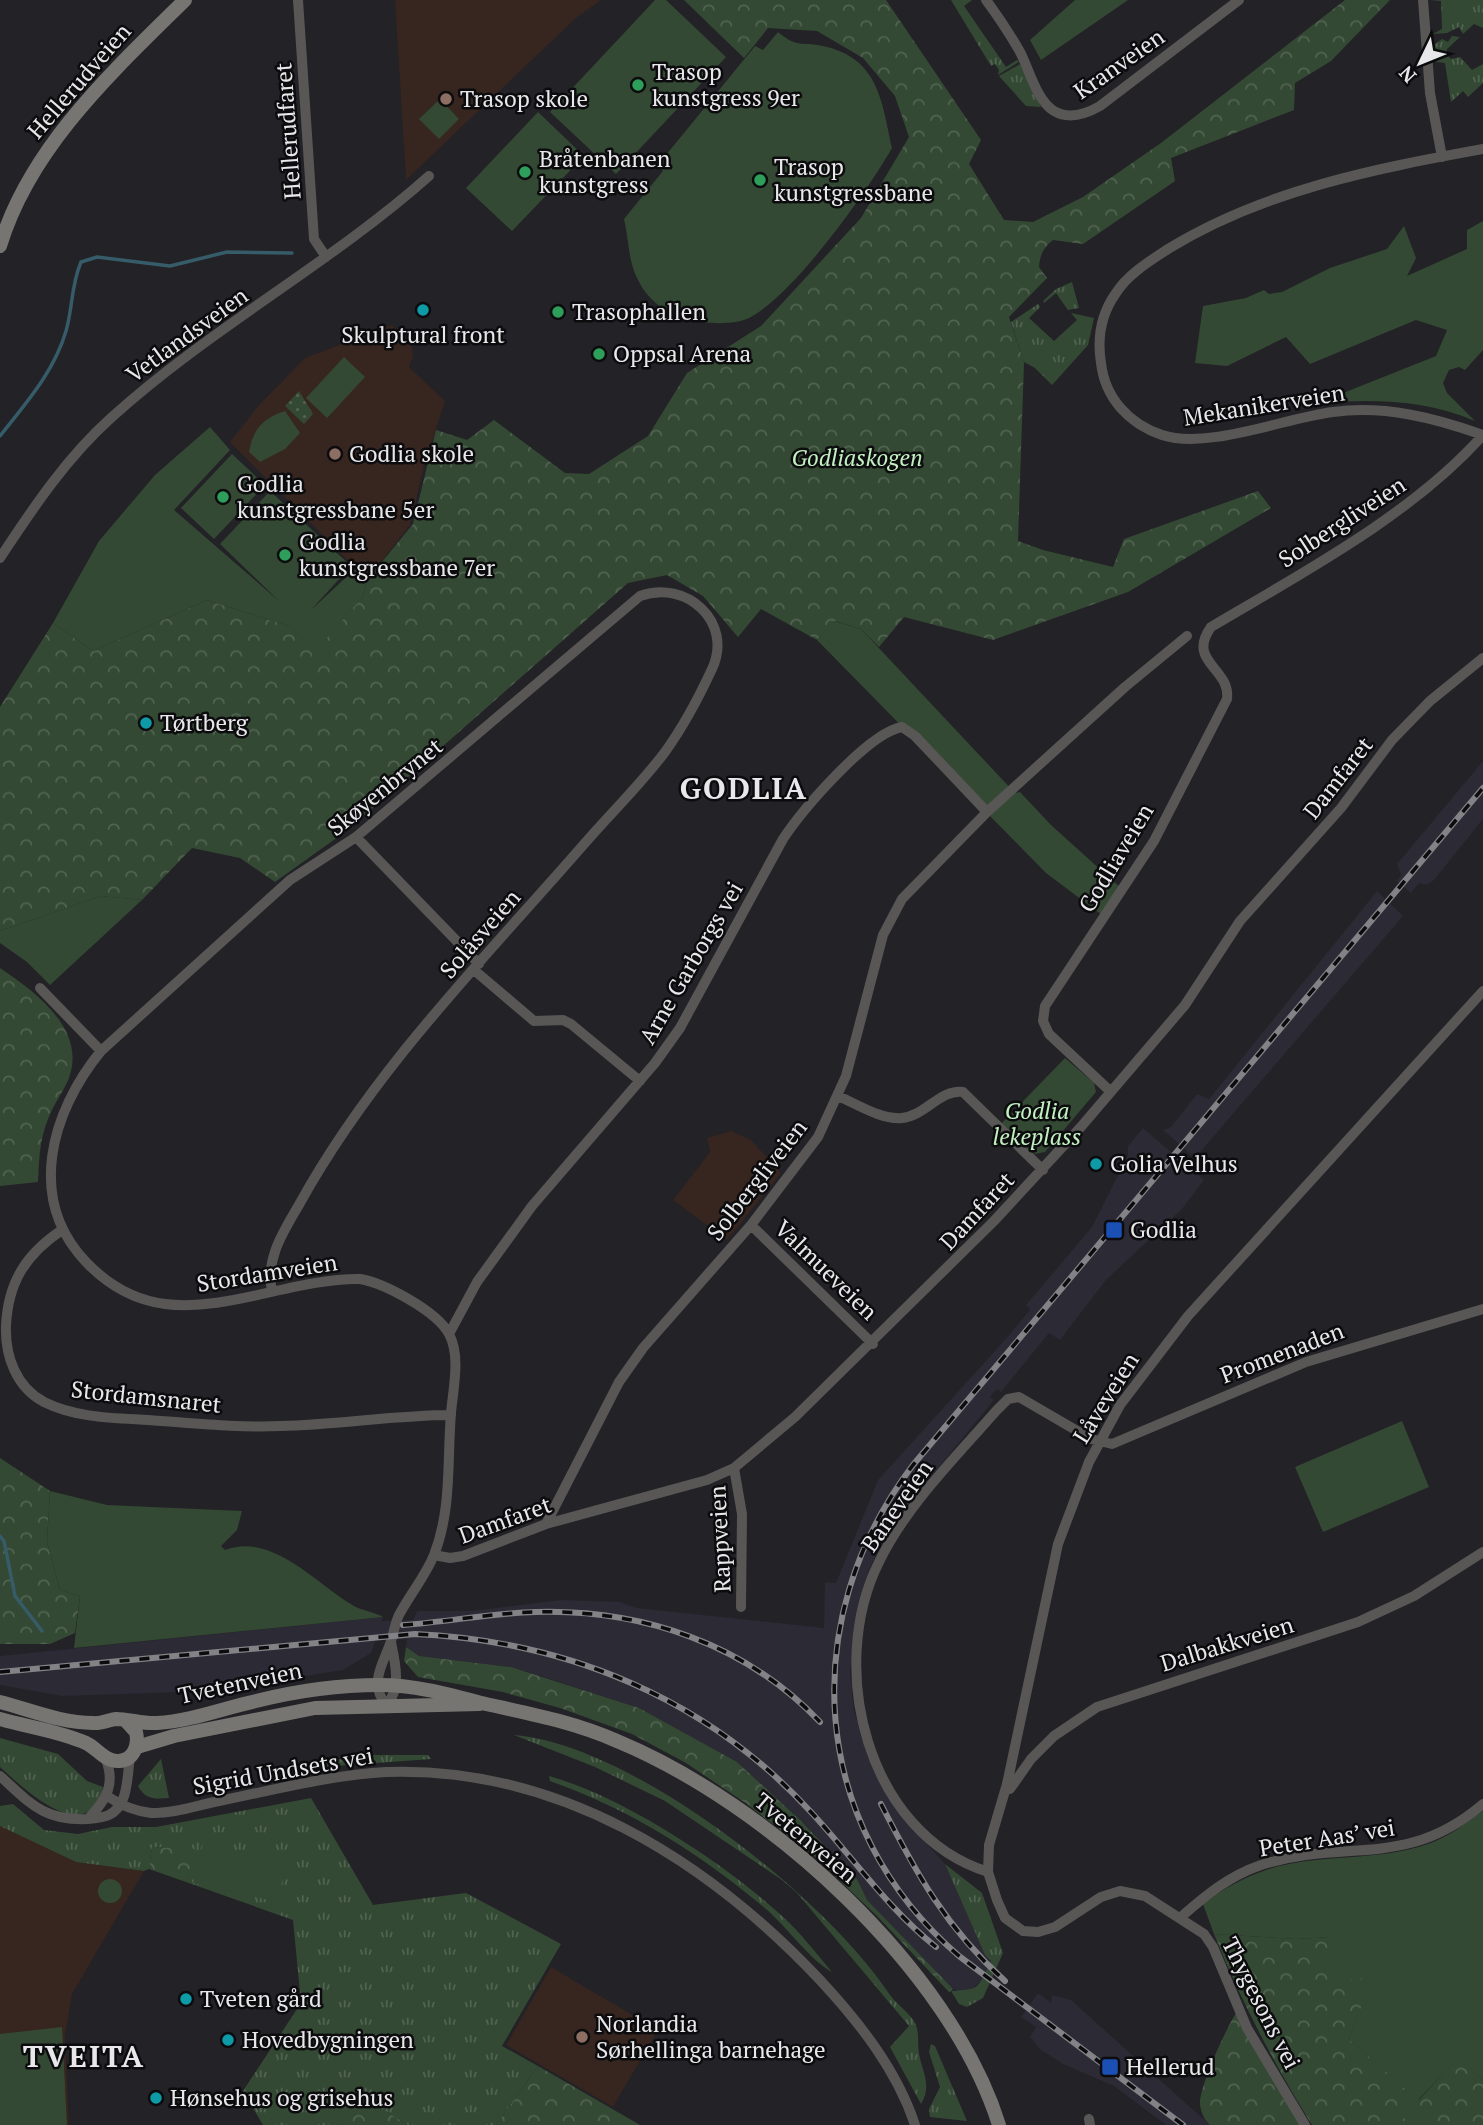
<svg xmlns="http://www.w3.org/2000/svg" width="1483" height="2125" viewBox="0 0 1483 2125" font-family="'PT Serif',serif">
	<style>
		.education { fill: #37251f }
		.built { fill: #2b2a35 }
		.grass { fill: url(#grass-tufts) }
		.forest { fill: url(#forest-crowns) }
		.park { fill: #344933 }
		.garden { fill: url(#garden-dots) }
		.lines { fill: none; stroke-linecap: round; stroke-linejoin: round }
		.stream { stroke: #365b69; stroke-width: 3.5 }
		.street { stroke: #585755; stroke-width: 10 }
		.secondary { stroke: #767571; stroke-width: 14 }
		.rail-casing { stroke: #838387; stroke-width: 6 }
		.rail { stroke: #0c0c0e; stroke-width: 3.5; stroke-dasharray: 10; stroke-linecap: butt }
		.leisure-dot { fill: #2e9e5b; stroke: #0c0c0e; stroke-width: 2.5 }
		.education-dot { fill: #8d6e63; stroke: #0c0c0e; stroke-width: 2.5 }
		.culture-dot { fill: #0f9aa8; stroke: #0c0c0e; stroke-width: 2.5 }
		.transit-dot { fill: #1a4fb4; stroke: #0c0c0e; stroke-width: 2.5 }
		.labels { text-anchor: middle; stroke-width: 5; stroke-linejoin: round; paint-order: stroke }
		.street-label { font-size: 23px; fill: #e8e8eb; stroke: #0c0c0e }
		.poi-label { font-size: 23px; fill: #e8e8eb; stroke: #0c0c0e; text-anchor: start }
		.park-label { font-size: 23px; font-style: italic; fill: #c2f0c1; stroke: #0c0c0e }
		.district-label { font-size: 30px; font-weight: bold; letter-spacing: 2px; fill: #e8e8eb; stroke: #0c0c0e }
	</style>
	<defs>
		<pattern id="grass-tufts" width="24" height="20" patternUnits="userSpaceOnUse" patternTransform="scale(1.75)"><rect width="24" height="20" fill="#344933"/><path d="M3 7l-1-3M5 7V3M7 7l1-3M15 17l-1-3M17 17v-4M19 17l1-3" fill="none" stroke="#516351"/></pattern>
		<pattern id="forest-crowns" width="20" height="18" patternUnits="userSpaceOnUse" patternTransform="scale(1.75)"><rect width="20" height="18" fill="#344933"/><path d="M2 6a3 3 0 1 1 6 0M12 15a3 3 0 1 1 6 0" fill="none" stroke="#516351"/></pattern>
		<pattern id="garden-dots" width="8" height="8" patternUnits="userSpaceOnUse" patternTransform="scale(1.75)"><rect width="8" height="8" fill="#344933"/><path d="M2 2h.1M6 6h.1" fill="none" stroke="#516351" stroke-width="1.8" stroke-linecap="round"/></pattern>
	</defs>
	<rect width="100%" height="100%" fill="#222227"/>
	<path class="education" d="M395 0H601L576 18 406 180Z
		M392 325 411 343 413 356 409 367 445 401 424 466 410 525 367 580 230 442 259 405 305 358Z
		M731 1131 751 1140 781 1173 727 1240 673 1200 710 1152 707 1138Z
		M0 1826 76 1862 144 1871 72 1994 65 2036 69 2125H0Z
		M551 1967 658 2030 613 2107 506 2045Z"/>
	<path class="built" d="M1483 761V819L1434 880 1427 885 1419 883 1411 893 1397 881 1401 875 1397 864Z
		M1377 891 1403 916 1195 1158 1163 1130 1171 1127 1197 1094 1209 1099Z
		M1143 1128 1204 1180 1182 1209 1106 1280 1060 1340 1049 1333 1001 1392 997 1389 992 1394 990 1397 994 1400 888 1529 869 1570 854 1625 850 1672 854 1711 870 1763 895 1808 945 1864 985 1955 991 1961 980 1982 968 1992H959L946 1984 866 1900 857 1879 799 1819 737 1762 639 1708 547 1678 511 1667 419 1656 406 1647 407 1639 376 1640 371 1653 343 1670 215 1691 62 1696 0 1685V1656L383 1617 382 1621 413 1620 417 1611H472L561 1600 620 1602 637 1608 824 1628 825 1582 836 1583 878 1480 1003 1342 1030 1310 1026 1305 1092 1227 1128 1155V1146Z
		M1038 1993 1051 2003 1052 1995 1071 2000 1210 2125H1166L1114 2086 1063 2064 1041 2050 1030 2037 1036 2027 1021 2017Z"/>
	<path class="grass" d="M951 0H972L964 6 1006 67 1017 60 1019 62 998 75 999 70 995 64 991 66Z
		M1430 0H1483V28L1474 24 1463 34 1459 27 1447 33 1433 34 1442 29 1441 1Z
		M1452 36 1460 37 1447 49 1446 54 1451 59 1460 57 1472 70 1483 64V83L1468 97 1463 91 1451 102 1445 63 1436 62 1434 45 1442 39 1448 42Z
		M1020 64 1038 101 1041 107 1026 106 999 76Z
		M1072 282 1079 308 1068 310 1056 293 1044 303 1043 301 1056 289Z
		M1038 304 1040 307 1029 318 1054 341 1077 320 1071 313 1094 318 1088 345 1052 385 1035 368 1024 362 1011 322Z
		M514 1735C634 1745 825 1897 890 1995 897 2005 909 2012 915 2023 920 2033 917 2043 919 2054 923 2074 932 2085 921 2104L890 2047 909 2026 797 1893 782 1880 665 1801 595 1767Z
		M0 1738 58 1754 87 1781 103 1787C88 1851 22 1787 0 1767Z
		M368 1755H428L431 1759 322 1767V1762Z
		M161 1759 169 1798C156 1799 145 1800 138 1786Z
		M549 1776C622 1796 726 1864 782 1916 800 1932 816 1953 832 1972 810 1960 787 1927 766 1909 702 1855 630 1809 550 1781Z
		M311 1798 373 1905 466 1893 561 1944 502 2046 538 2066 496 2125H408L350 2090 331 2120 339 2125H263L243 2091 301 2003 293 1920 186 1882 195 1850 152 1847 149 1869 144 1871 76 1862 0 1826V1806L13 1804 44 1830 78 1834 112 1827H156Z
		M945 1864 982 1893 1003 1953 983 1998 967 2007 959 2004 951 1991C981 1989 976 1990 991 1961L985 1955Z
		M931 2044 935 2046 967 2121 930 2117 929 2109 940 2087 929 2052Z"/>
	<path class="forest" d="M684 0H886L981 140 969 164 1004 220 1033 222 1083 197 1161 143 1345 0H1390L1331 61 1295 83 1294 110 1171 158 1175 181 1083 244 1053 240C1043 248 1040 255 1039 267L1047 278 1009 317 1024 362 1018 541 1043 550 1113 567 1124 539 1258 491 1271 508 1128 592 993 640 904 617 879 647 861 629 835 621 817 640 761 609 738 637 703 596 667 575 628 583 349 829 275 882 240 858 192 848 142 900 101 896 0 931V707L53 623 93 651 207 600 289 626 315 651 363 596 367 580 413 524 436 430 467 440 494 420 565 473 589 474 648 436 687 373 761 326 861 218 909 137 895 96 863 58 817 31 768 28 744 58Z
		M0 968C33 990 82 1026 71 1071 68 1085 58 1097 52 1110 40 1134 39 1156 38 1182L0 1186Z
		M0 1458 50 1491 47 1542 60 1590 80 1596 75 1633 50 1644H0Z
		M406 1647 419 1656 511 1667 639 1708 737 1762 799 1819 857 1879 867 1900 953 1989 949 1992 877 1916 814 1856 747 1804 686 1763 632 1734 560 1708 503 1692 418 1677 404 1661Z
		M152 1847 196 1849 186 1882 149 1869Z
		M1214 1934 1296 1939 1330 1937 1373 1978 1349 2039 1419 2100 1457 2058 1483 2079V2125H1312C1274 2064 1241 2001 1214 1934Z
		M1236 2013 1301 2125H1210C1204 2120 1199 2108 1200 2100 1204 2077 1224 2033 1236 2013Z
		M538 2066 640 2125H496Z
		M350 2089 408 2125H339L330 2120Z"/>
	<path class="park" d="M655 0H666L726 57 616 174 550 112Z
		M1075 0H1128L1041 60 1030 40Z
		M778 32C799 49 800 41 823 46 879 58 882 102 892 148 867 192 793 296 749 318 735 325 707 324 692 320 669 316 648 301 638 280 628 261 629 240 624 219L663 171 657 166 755 46 763 50Z
		M440 99 459 119 439 139 419 119Z
		M538 112 584 156 512 231 466 188Z
		M1483 221V350L1465 370 1459 367 1449 370 1443 383 1447 393 1475 421C1425 399 1371 399 1318 403L1436 356 1447 330 1416 320 1310 364 1286 337 1227 366 1195 363 1203 306 1246 298 1264 290 1269 294 1282 292 1330 268 1387 249 1404 226 1416 258 1407 276 1467 249V230Z
		M344 357 365 377 327 418 306 398Z
		M285 411 300 433 285 449 260 462 249 452C253 429 263 418 285 411Z
		M210 427 230 450 174 510 279 601 220 544 270 491 351 566 311 610 356 568 367 580 363 596 315 652 289 626 207 600 93 651 53 623 99 541 155 475Z
		M232 454 265 485 214 539 181 508Z
		M834 621 861 629 1015 793 1020 792 1051 825 1123 890 1106 918 1046 873 817 640Z
		M101 896 142 900 50 985 27 962 0 943V931Z
		M1065 1058 1094 1083 1096 1092 1045 1152 1035 1154 1001 1124Z
		M1402 1421 1429 1487 1323 1532 1295 1467Z
		M50 1491 107 1505 242 1511 237 1530 221 1546 225 1550C273 1532 316 1584 354 1606 363 1611 375 1612 383 1617L74 1648 80 1596 60 1590 47 1542Z
		M1483 1811V2079L1457 2059 1419 2099 1415 2122 1402 2118 1405 2089 1349 2039 1372 1978 1333 1980 1330 1937 1296 1939 1214 1934 1203 1904C1223 1889 1244 1877 1269 1869 1319 1853 1377 1862 1428 1844 1449 1837 1466 1823 1483 1811Z
		M203 1843 287 1862 277 1902 193 1883Z
		M98 1891a12 12 0 1 1 24 0a12 12 0 1 1-24 0Z
		M62 2027 67 2125H0V2034Z"/>
	<path class="garden" d="M299 391 313 414 304 424 285 406Z"/>
	<g class="lines">
		<path class="stream" d="M0 436C26 403 54 372 66 331 73 307 71 285 81 262L97 257 170 266 227 252 292 253
			M0 1536 4 1541 15 1596 42 1631"/>
		<path class="street" d="M298 0 314 239 326 257
			M986 0C998 16 1009 33 1019 50 1029 68 1036 100 1054 111 1069 120 1086 114 1100 106L1239 0
			M1423 0 1430 93 1442 157
			M1483 149C1374 169 1264 190 1168 249 1150 261 1128 274 1116 293 1101 314 1097 338 1101 363 1105 398 1129 424 1162 435 1207 450 1285 418 1333 412 1385 405 1435 418 1483 435
			M0 558C33 508 67 457 112 417 210 328 330 264 429 176
			M356 837 479 964
			M474 970 534 1021 563 1020 571 1024 640 1081
			M40 988 101 1051
			M1110 1091 1049 1034 1043 1021 1045 1006 1154 841 1227 699C1231 668 1186 662 1211 627 1302 573 1413 514 1483 435
			M838 1096C857 1104 881 1120 902 1118 925 1116 940 1089 963 1092L1043 1170
			M751 1225 873 1344
			M62 1230C26 1254 8 1282 6 1326 5 1356 16 1387 44 1402 76 1418 114 1418 148 1420 193 1423 237 1428 281 1426 338 1425 394 1415 451 1415
			M272 1291C265 1258 284 1231 300 1203 374 1069 485 958 585 843 611 813 641 784 665 752 683 727 699 697 712 669 734 622 686 579 640 596L356 837 290 880 101 1051C51 1112 26 1199 86 1262 107 1284 134 1300 165 1304 227 1312 296 1278 360 1279 384 1283 437 1311 449 1334 461 1356 453 1389 451 1413 447 1461 452 1509 434 1555 425 1577 410 1594 399 1615 395 1623 394 1632 391 1641 384 1663 368 1682 386 1705 402 1690 395 1661 391 1642
			M449 1334 477 1282 532 1206 655 1063 680 1028 783 839C803 809 868 733 902 727L915 736 987 812
			M734 1468 742 1514 741 1607
			M546 1524 619 1382 643 1348 751 1225 818 1137 846 1076 883 935 902 899 987 812 1125 687 1187 636
			M434 1555 450 1558 463 1556 546 1524 707 1480 734 1468 795 1417 994 1221 1080 1128 1185 1005 1240 921 1341 808 1392 740 1430 701 1483 658
			M0 1776C31 1804 44 1821 88 1819 104 1818 116 1816 123 1799 128 1787 128 1770 130 1757
			M1010 1789 1031 1759 1054 1736 1097 1707 1358 1622 1414 1596 1483 1552
			M107 1796C120 1805 135 1811 151 1813 173 1814 198 1805 219 1801 274 1790 330 1775 386 1772 557 1766 706 1859 820 1980 859 2022 897 2070 915 2125
			M89 1818C107 1799 116 1783 105 1757
			M988 1872C867 1834 826 1668 879 1562 906 1506 955 1458 996 1411L1008 1399 1019 1397 1091 1439 1112 1444 1306 1362 1483 1309
			M1181 1917C1206 1895 1229 1876 1261 1865 1346 1838 1406 1870 1483 1804
			M1089 2119 1090 2125
			M1305 2125 1247 2028 1213 1947 1204 1934 1145 1896 1120 1891 1101 1897 1055 1927 1038 1932 1023 1931 1005 1918 997 1900 988 1872 989 1845 1007 1784 1058 1544 1089 1462 1120 1405 1188 1316 1483 991"/>
		<path class="secondary" d="M0 246C30 147 113 71 185 0
			M0 1702C31 1710 61 1723 93 1723 101 1724 108 1720 116 1719 129 1719 143 1724 157 1723 191 1721 224 1708 256 1701 296 1691 339 1685 380 1685 417 1685 451 1695 486 1704 531 1714 574 1722 617 1741 767 1803 950 1968 999 2125
			M0 1719C28 1727 59 1731 86 1743 97 1748 105 1762 119 1761 134 1760 139 1745 136 1732L127 1722
			M137 1747 174 1736 315 1708 480 1704"/>
		<defs>
			<path id="rail" d="M403 1625C448 1622 491 1613 536 1612 642 1609 746 1644 820 1722
				M0 1672 415 1634C567 1641 706 1698 810 1811 852 1856 887 1908 936 1947
				M881 1804C916 1873 946 1928 1005 1981
				M1183 2125 959 1956C809 1827 795 1620 913 1465L1483 788"/>
		</defs>
		<use href="#rail" class="rail-casing"/>
		<use href="#rail" class="rail"/>
	</g>
	<g class="leisure-dot">
		<circle cx="638" cy="85" r="7"/>
		<circle cx="525" cy="172" r="7"/>
		<circle cx="760" cy="180" r="7"/>
		<circle cx="558" cy="312" r="7"/>
		<circle cx="599" cy="354" r="7"/>
		<circle cx="223" cy="497" r="7"/>
		<circle cx="285" cy="555" r="7"/>
	</g>
	<g class="education-dot">
		<circle cx="446" cy="99" r="7"/>
		<circle cx="335" cy="454" r="7"/>
		<circle cx="582" cy="2037" r="7"/>
	</g>
	<g class="culture-dot">
		<circle cx="423" cy="310" r="7"/>
		<circle cx="146" cy="723" r="7"/>
		<circle cx="1096" cy="1164" r="7"/>
		<circle cx="186" cy="1999" r="7"/>
		<circle cx="228" cy="2040" r="7"/>
		<circle cx="156" cy="2098" r="7"/>
	</g>
	<g class="transit-dot">
		<rect x="1105" y="1221" width="18" height="18" rx="3.5"/>
		<rect x="1101" y="2058" width="18" height="18" rx="3.5"/>
	</g>
	<g class="labels">
		<g class="street-label">
			<text transform="translate(1119 64) rotate(-35)" y="8">Kranveien</text>
			<text transform="translate(79 81) rotate(-49)" y="8">Hellerudveien</text>
			<text transform="translate(288 131) rotate(-94)" y="8">Hellerudfaret</text>
			<text transform="translate(187 335) rotate(-36)" y="8">Vetlandsveien</text>
			<text transform="translate(1264 405) rotate(-9)" y="8">Mekanikerveien</text>
			<text transform="translate(1342 522) rotate(-33)" y="8">Solbergliveien</text>
			<text transform="translate(1338 778) rotate(-52)" y="8">Damfaret</text>
			<text transform="translate(385 787) rotate(-39)" y="8">Skøyenbrynet</text>
			<text transform="translate(1116 858) rotate(-59)" y="8">Godliaveien</text>
			<text transform="translate(480 934) rotate(-49)" y="8">Solåsveien</text>
			<text transform="translate(691 963) rotate(-60)" y="8">Arne Garborgs vei</text>
			<text transform="translate(757 1180) rotate(-52)" y="8">Solbergliveien</text>
			<text transform="translate(977 1211) rotate(-47)" y="8">Damfaret</text>
			<text transform="translate(826 1270) rotate(44)" y="8">Valmueveien</text>
			<text transform="translate(267 1273) rotate(-9)" y="8">Stordamveien</text>
			<text transform="translate(1282 1353) rotate(-21)" y="8">Promenaden</text>
			<text transform="translate(146 1397) rotate(6)" y="8">Stordamsnaret</text>
			<text transform="translate(1106 1398) rotate(-58)" y="8">Låveveien</text>
			<text transform="translate(897 1506) rotate(-55)" y="8">Baneveien</text>
			<text transform="translate(505 1520) rotate(-20)" y="8">Damfaret</text>
			<text transform="translate(720 1539) rotate(-93)" y="8">Rappveien</text>
			<text transform="translate(1227 1644) rotate(-17)" y="8">Dalbakkveien</text>
			<text transform="translate(240 1683) rotate(-12)" y="8">Tvetenveien</text>
			<text transform="translate(283 1771) rotate(-10)" y="8">Sigrid Undsets vei</text>
			<text transform="translate(806 1838) rotate(40)" y="8">Tvetenveien</text>
			<text transform="translate(1327 1838) rotate(-9)" y="8">Peter Aas’ vei</text>
			<text transform="translate(1261 2003) rotate(63)" y="8">Thygesons vei</text>
		</g>
		<g class="poi-label">
			<text x="652" y="80">Trasop<tspan x="652" dy="26">kunstgress 9er</tspan></text>
			<text x="460" y="107">Trasop skole</text>
			<text x="539" y="167">Bråtenbanen<tspan x="539" dy="26">kunstgress</tspan></text>
			<text x="774" y="175">Trasop<tspan x="774" dy="26">kunstgressbane</tspan></text>
			<text x="572" y="320">Trasophallen</text>
			<text x="423" y="343" text-anchor="middle">Skulptural front</text>
			<text x="613" y="362">Oppsal Arena</text>
			<text x="349" y="462">Godlia skole</text>
			<text x="237" y="492">Godlia<tspan x="237" dy="26">kunstgressbane 5er</tspan></text>
			<text x="299" y="550">Godlia<tspan x="299" dy="26">kunstgressbane 7er</tspan></text>
			<text x="160" y="731">Tørtberg</text>
			<text x="1110" y="1172">Golia Velhus</text>
			<text x="1130" y="1238">Godlia</text>
			<text x="200" y="2007">Tveten gård</text>
			<text x="596" y="2032">Norlandia<tspan x="596" dy="26">Sørhellinga barnehage</tspan></text>
			<text x="242" y="2048">Hovedbygningen</text>
			<text x="1126" y="2075">Hellerud</text>
			<text x="170" y="2106">Hønsehus og grisehus</text>
		</g>
		<g class="park-label">
			<text x="857" y="466">Godliaskogen</text>
			<text x="1037" y="1119">Godlia<tspan x="1037" dy="26">lekeplass</tspan></text>
		</g>
		<g class="district-label">
			<text x="744" y="799">GODLIA</text>
			<text x="84" y="2067">TVEITA</text>
		</g>
	</g>
	<g transform="translate(1420 63) rotate(227)" stroke="#0c0c0e" stroke-width="5" paint-order="stroke">
	<path d="M0-5L12 26L0 18L-12 26Z" fill="#e8e8eb"/>
	<text y="-10" font-size="19" font-weight="bold" text-anchor="middle" fill="#e8e8eb">N</text>
	</g>
</svg>
